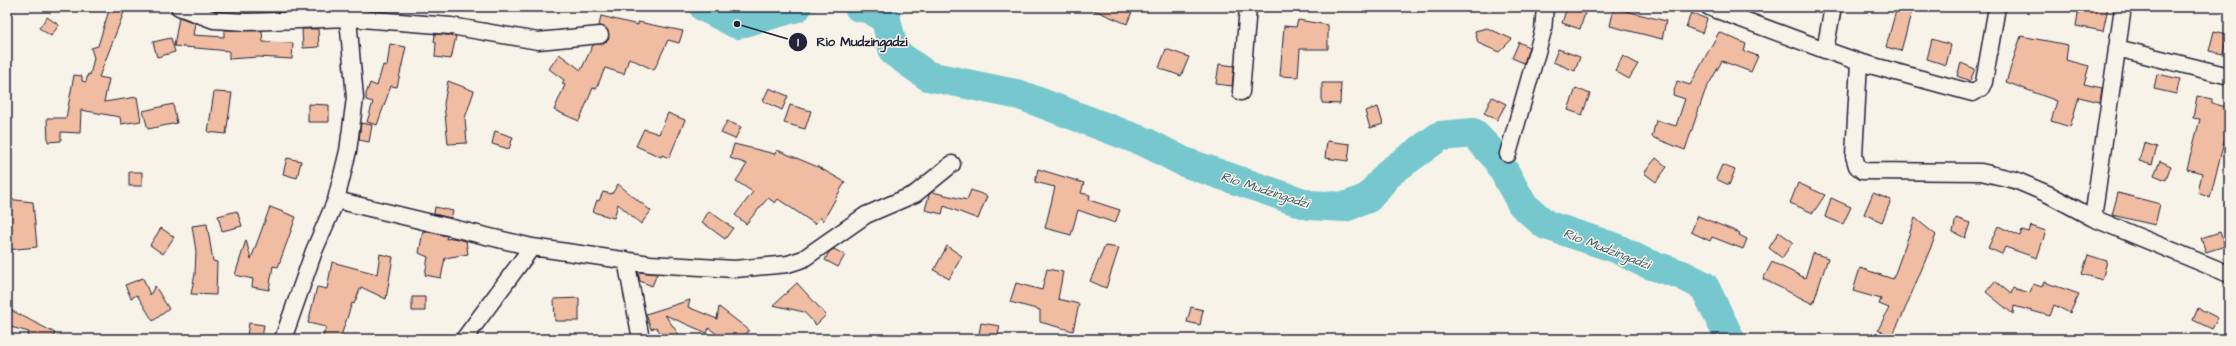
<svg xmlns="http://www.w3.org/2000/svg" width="2236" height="346" viewBox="0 0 2236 346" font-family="'Architects Daughter',sans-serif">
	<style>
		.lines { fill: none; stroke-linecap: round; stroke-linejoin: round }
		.river { stroke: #76c7ce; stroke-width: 30 }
		.building { fill: #f1bda2; stroke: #22223b }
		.street-casing { stroke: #22223b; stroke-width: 19 }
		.street { stroke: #f7f3e8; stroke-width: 16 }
		.labels { text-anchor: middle; stroke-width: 3; stroke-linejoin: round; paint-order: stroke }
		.water-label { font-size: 13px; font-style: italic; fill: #3b5467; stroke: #f7f3e8 }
		.leader { fill: none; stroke: #22223b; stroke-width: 1.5 }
		.callout-dot { fill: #22223b; stroke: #f7f3e8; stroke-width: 1.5 }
		.mark-label { font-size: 12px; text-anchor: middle; font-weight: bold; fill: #fff }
		.callout-label { font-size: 13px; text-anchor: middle; font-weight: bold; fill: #22223b; stroke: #f7f3e8; stroke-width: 3; stroke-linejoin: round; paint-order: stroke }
	</style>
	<rect width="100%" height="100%" fill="#f7f3e8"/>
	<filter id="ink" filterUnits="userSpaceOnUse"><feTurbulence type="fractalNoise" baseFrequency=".025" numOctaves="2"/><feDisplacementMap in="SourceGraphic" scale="8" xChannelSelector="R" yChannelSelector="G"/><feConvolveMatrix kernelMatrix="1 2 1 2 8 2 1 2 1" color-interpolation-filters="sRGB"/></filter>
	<g filter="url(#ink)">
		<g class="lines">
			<path class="river" d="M704 7 737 24 797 7
				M859 7 870 8 886 20 894 52 928 76 1020 95 1147 143 1184 162 1309 205 1345 207 1368 198 1390 172 1440 136 1473 133 1497 158 1522 204 1546 225 1616 248 1643 262 1682 275 1704 286 1730 339"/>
		</g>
		<path class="building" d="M110 7H126L99 77 109 79 104 102 137 97 141 121 121 124 120 117 81 110 80 133 61 132V141L48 142 47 118H66L74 75 82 76V81L86 82 88 74 90 75 94 58 91 48 98 46Z
			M1087 7H1134L1127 24Z
			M1567 7 1585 13 1580 29 1562 23Z
			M1897 7H1913L1901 51 1886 47Z
			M2079 7H2108L2103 31 2076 26Z
			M1614 8 1666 21 1662 39 1610 26Z
			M1691 13 1707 19 1702 33 1686 27Z
			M601 16 638 25V22L683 31 679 43 668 40 654 70 629 58 624 74 605 68 596 89 593 88 579 121 554 110 565 85 562 84 564 80 549 69 559 54 581 70 593 45 605 43 609 39 607 29 599 26Z
			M47 17 59 25 51 36 39 28Z
			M179 17 195 23 193 35 224 37V30L262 31 263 42 293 43 292 59 259 57 229 59V51L174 46Z
			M1298 20 1328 25V49H1300L1298 77 1280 76 1284 26 1296 27Z
			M1487 28 1512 39 1499 52 1478 43 1475 31Z
			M302 29H318L319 47 303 48Z
			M2214 31 2227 34 2223 54 2209 51Z
			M1719 32 1746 44 1744 51 1758 56 1751 72 1722 61 1705 91 1685 150 1652 137 1656 120 1676 126 1685 99 1673 95 1677 81 1690 85Z
			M435 34 456 36 451 59 435 57 436 42H434Z
			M2021 36 2068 45 2066 60 2089 66 2084 84 2102 88 2100 102 2079 97 2070 127 2051 121 2057 101 2006 82Z
			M171 38 175 52 157 57 153 42Z
			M1932 39 1951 45 1946 65 1927 59Z
			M1519 42 1529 47 1524 63 1512 58Z
			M390 44 406 47 397 87 391 86 377 125 367 122 373 102 366 100V94L370 83 377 86 383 65 387 66Z
			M1166 49 1189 57 1181 76 1159 68Z
			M1558 49 1580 57 1575 71 1553 62Z
			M1623 56 1638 64 1629 79 1615 71Z
			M1961 63 1975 69 1970 81 1957 76Z
			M1219 64 1234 66 1232 86 1216 84Z
			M2157 74 2180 79 2176 94 2154 89Z
			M448 81 474 91 465 118 467 143 448 144 444 104Z
			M1322 83H1341L1340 104 1322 103Z
			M769 88 788 96 782 110 763 101Z
			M1576 88 1590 94 1582 115 1568 110Z
			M214 92 232 93 226 134 208 132Z
			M2197 96 2212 99V103L2229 108V122L2210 198 2198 193 2202 173 2187 169 2200 119 2193 118Z
			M1492 97 1506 104 1497 120 1484 113Z
			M173 104 177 123 148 129 143 111Z
			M308 104 329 105V122H308Z
			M790 105 811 111 805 129 784 123Z
			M1378 107 1383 124 1370 128 1365 111Z
			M668 113 685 120 669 158 662 155 661 157 636 146 644 129 659 134Z
			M727 121 741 127 735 139 721 133Z
			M361 123 372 125 369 142 359 140Z
			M495 131 513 137 509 149 492 144Z
			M1327 141 1350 144 1348 161 1325 158Z
			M2144 143 2157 147 2152 165 2139 161Z
			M734 144 775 154 777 150 818 167 845 182 823 221 820 217 815 224 778 199 775 203 768 198 746 224 735 215 753 192 736 181 747 164 730 158Z
			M287 158 301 161 297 178 283 174Z
			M1656 158 1667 167 1656 182 1644 173Z
			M2160 161 2171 166 2166 180 2154 175Z
			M1722 165 1735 170 1729 185 1716 179Z
			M1038 169 1084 183 1081 193 1090 195 1089 200 1120 210 1115 223 1078 210 1071 235 1045 228 1055 187 1035 182Z
			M129 172H142V186H129Z
			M1798 183 1825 195 1813 213 1790 203Z
			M618 184 651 211 641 224 618 204 614 218 593 212 597 200 599 201 603 192 612 194Z
			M971 190 987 196 978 219 944 206 942 214 925 210 929 195 932 192 967 200Z
			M1873 193 1891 200 1882 222 1864 214Z
			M2118 193 2160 204 2155 225 2112 215Z
			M1831 198 1851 207 1843 224 1825 217Z
			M7 199 33 202 37 247 7 250Z
			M270 207 296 217 278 267 273 266 269 290 252 287 253 279 235 275 246 240 251 259Z
			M435 207 453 211 451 218 434 214Z
			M237 211 242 226 222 231 218 216Z
			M709 211 733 228 725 239 702 222Z
			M1698 216 1740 233 1739 235 1747 239 1743 249 1712 237 1710 241 1691 232Z
			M1915 218 1936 235 1903 314 1892 336 1878 330 1889 308 1879 304 1881 299 1853 291 1860 268 1893 279Z
			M1956 218 1970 223 1965 238 1953 232Z
			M207 224 213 261 217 262 216 295 191 294 195 274 196 251 192 226Z
			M1998 226 2020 236 2022 230 2029 232 2031 226 2046 231 2037 258 2005 247 2002 254 1988 248Z
			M161 228 174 237 163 254 150 245Z
			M423 231 447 236 446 239 453 238 466 241 468 254 445 258 441 278 425 275 428 257 419 253Z
			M1779 232 1793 242 1782 258 1769 248Z
			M2220 232 2225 246 2206 252 2201 238Z
			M947 246 962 256 949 279 934 270Z
			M1105 246 1119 248 1106 288 1090 281Z
			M834 249 845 255 838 267 825 260 829 252Z
			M1813 253 1828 258 1813 304 1763 279 1772 262 1805 278Z
			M380 254 393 257 386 299 361 287 354 304 352 303 340 339H322L326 327 308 323 317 287 327 289 332 262 377 274Z
			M2088 255 2107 261 2102 280 2082 274Z
			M1047 269 1063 272 1058 299 1079 304 1073 331 1040 322V310L1010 302 1016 283 1042 290Z
			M638 272 657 274 652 286 640 281Z
			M143 278 150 295 155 286 169 309 153 321 137 295 131 298 125 285Z
			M1995 281 2011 294 2013 288 2030 293 2033 284 2042 287 2044 282 2079 294 2070 313 2054 305 2050 316 2014 306 2013 314 1986 292Z
			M797 283 826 315 816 325 804 312 773 305Z
			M412 297H425V311H412Z
			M579 298V321H555L554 299Z
			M690 300 688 307 717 319 719 307 749 330 742 339H723L709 328 707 333 665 315 682 339H665L656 327 651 329 646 314Z
			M1191 307 1203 310 1200 325 1187 322Z
			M7 308 55 333 53 339 43 337 42 339H26L29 332 7 326Z
			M2198 308 2218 318 2212 329 2193 320Z
			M249 323 264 325 262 338 247 336Z
			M981 323 1000 326 997 339H978Z"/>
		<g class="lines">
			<defs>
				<path id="street" d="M179 7 214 20 246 22 348 18 451 26 538 41 600 35
					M1709 7 1825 50
					M1833 7 1825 50 1859 62 1854 156 1857 166 1863 171 1981 172 2015 180 2048 194 2093 218 2229 274
					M2117 48 2229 76
					M1859 62 1973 93 1981 88 1984 82 1997 7
					M1241 92 1248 7
					M1508 154 1543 31 1545 7
					M336 200 532 247 650 264 735 269 788 264 803 259 866 215 915 194 952 164
					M2093 218 2123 7
					M626 260 641 339
					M283 339 314 251 336 200 348 151 355 98 348 18
					M464 339 532 247"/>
			</defs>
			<use href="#street" class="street-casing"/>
			<use href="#street" class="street"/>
		</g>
	</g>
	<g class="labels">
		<g class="water-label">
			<text transform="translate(1265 189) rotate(18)" y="5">Rio Mudzingadzi</text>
			<text transform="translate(1607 248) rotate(21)" y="5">Rio Mudzingadzi</text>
		</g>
	</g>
	<path class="leader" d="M737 24L798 42"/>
	<g class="callout-dot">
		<circle cx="737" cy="24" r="4"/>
		<circle cx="798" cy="42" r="10"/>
	</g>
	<g class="mark-label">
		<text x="798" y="46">1</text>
	</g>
	<g class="callout-label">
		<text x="862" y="46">Rio Mudzingadzi</text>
	</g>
	<rect width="2236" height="346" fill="none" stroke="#f7f3e8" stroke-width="24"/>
	<rect x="12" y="12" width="2212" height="322" fill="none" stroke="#22223b" stroke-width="1.5" filter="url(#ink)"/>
</svg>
